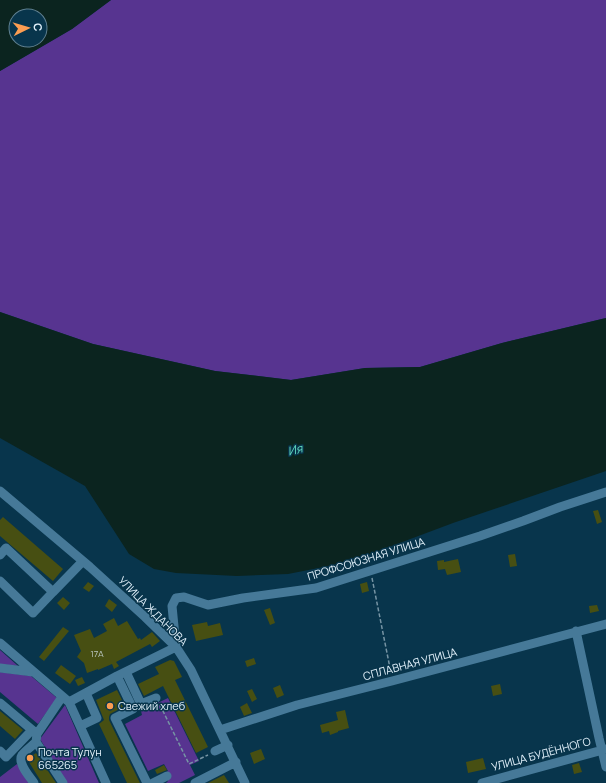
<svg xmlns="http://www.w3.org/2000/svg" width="606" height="783" viewBox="0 0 606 783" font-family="Manrope,sans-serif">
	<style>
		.green { fill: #573490 }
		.water { fill: #0b241f; fill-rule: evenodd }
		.building { fill: #474f12 }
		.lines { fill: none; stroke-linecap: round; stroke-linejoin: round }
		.path { stroke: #7694a4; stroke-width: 1.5; stroke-dasharray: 4 2; stroke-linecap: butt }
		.minor { stroke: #467998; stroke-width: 9 }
		.poi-dot { fill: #fc9d52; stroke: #08354c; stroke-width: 1.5 }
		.labels { text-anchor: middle; stroke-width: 3; stroke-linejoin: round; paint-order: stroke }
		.number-label { font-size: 9px; fill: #bbc8c1 }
		.street-label { font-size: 11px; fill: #e2f1fb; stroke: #08354c }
		.poi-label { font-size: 11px; fill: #e2f1fb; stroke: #08354c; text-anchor: start }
		.water-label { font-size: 12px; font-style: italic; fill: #63ddc3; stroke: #08354c }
	</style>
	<rect width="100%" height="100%" fill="#08354c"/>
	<path class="green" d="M111 0H606V318L502 343 420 367 365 368 291 380 215 371 93 344 0 312V71L72 29Z
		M0 650 18 666 0 664Z
		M0 672 31 676 57 698 38 724 0 692Z
		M168 698 199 761 190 765 195 775 179 783H166L168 781 165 773 168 771 164 764 148 771 125 724 142 715 141 711Z
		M65 705 99 783H67L40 739Z
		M17 764 30 783H0V777Z"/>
	<path class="water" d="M0 0H111L72 29 0 71ZM16 16H40V40H16Z
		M0 312 93 344 215 371 291 380 365 368 420 367 502 343 606 318V471L453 523 349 562 288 574 237 576 176 573 154 569 129 554 85 486 0 438Z"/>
	<path class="building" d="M598 510 602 522 597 524 593 511Z
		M3 517 63 569 53 581 0 536V520Z
		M515 554 517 566 510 567 508 555Z
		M458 559 461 572 447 575 445 569 438 570 437 561 444 560V562Z
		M88 582 94 586 89 592 83 588Z
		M367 582 369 591 362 593 360 584Z
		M63 597 70 603 64 610 57 603Z
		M109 599 117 605 112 612 105 606Z
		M597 605 599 611 590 613 589 606Z
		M270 608 275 623 270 625 264 610Z
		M114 618 118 626 127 621 138 639 140 638 141 640 152 632 160 641 152 647 150 644 116 662 119 666 114 669 112 664 98 670V669L87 673 84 663 77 657 81 651 74 635 90 629 94 638 107 631 103 624Z
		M207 622 208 626 220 623 223 635 196 641 192 625Z
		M63 627 69 631 44 661 39 657Z
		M254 658 256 664 247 667 245 661Z
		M170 660 174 661 182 677 175 680 208 747 196 753 163 686 144 696 138 684 159 674 155 667Z
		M61 665 76 676 70 684 55 673Z
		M82 677 85 683 78 686 75 680Z
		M500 684 502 694 493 696 491 686Z
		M280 685 284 695 277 698 273 688Z
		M252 689 257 699 252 702 247 691Z
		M117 690 122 700 120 701 123 707 110 714 109 717V720L140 783H127L99 724 104 720 96 700Z
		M247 703 252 713 244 716 240 707Z
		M345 710 349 728 338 731V732L330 735 329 731 322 733 320 725 338 720 336 712Z
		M0 711 23 730 15 739 0 726Z
		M261 749 265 759 254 764 250 753Z
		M36 753 56 783H42L27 759Z
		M483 758 486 769 468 773 466 762Z
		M579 763 582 772 574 774 572 765Z
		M164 765 167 770 157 774 155 770Z
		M224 775 229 783H208Z"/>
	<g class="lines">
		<path class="path" d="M372 578 391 673
			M160 705 189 764 208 755"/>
		<path class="minor" d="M0 491 90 567 145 617 176 647 191 670 245 783
			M0 555 6 548 53 592 83 561
			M0 581 33 613 53 592
			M576 631 599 738 606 767
			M0 643 69 702 106 783
			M0 668 33 672
			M126 672 141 704 156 698
			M117 676 133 709 115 718 147 783
			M62 697 37 734 36 742 63 783
			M69 702 117 676 176 647 172 606 176 598 184 597 208 605 243 598 316 588 480 536 523 521 560 507 606 492
			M0 703 37 734
			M80 726 97 718 86 693
			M220 730 297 705 392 681 606 624
			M0 751 6 757 32 730
			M215 751 228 745
			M34 783C30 777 17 763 22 755 26 750 32 746 36 742
			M153 783 167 776
			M195 783 236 762
			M482 783 606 749"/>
	</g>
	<g class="poi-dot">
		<circle cx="110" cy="706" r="4"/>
		<circle cx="30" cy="758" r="4"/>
	</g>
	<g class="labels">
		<g class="number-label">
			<text x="97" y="657">17А</text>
		</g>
		<g class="street-label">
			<text transform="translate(366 559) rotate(-17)" y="4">ПРОФСОЮЗНАЯ УЛИЦА</text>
			<text transform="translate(153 611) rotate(45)" y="4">УЛИЦА ЖДАНОВА</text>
			<text transform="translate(410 664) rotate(-15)" y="4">СПЛАВНАЯ УЛИЦА</text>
			<text transform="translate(541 754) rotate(-15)" y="4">УЛИЦА БУДЁННОГО</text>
		</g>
		<g class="poi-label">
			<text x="118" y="710">Свежий хлеб</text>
			<text x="38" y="756">Почта Тулун<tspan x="38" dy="13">665265</tspan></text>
		</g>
		<g class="water-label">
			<text transform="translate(295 450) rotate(-14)" y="4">Ия</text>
		</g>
	</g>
	<g transform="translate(28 28) rotate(85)"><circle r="19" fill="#08354c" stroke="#5f8092"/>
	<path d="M0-3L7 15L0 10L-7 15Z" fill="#fc9d52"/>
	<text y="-6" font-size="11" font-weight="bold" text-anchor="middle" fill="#e2f1fb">С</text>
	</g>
</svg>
